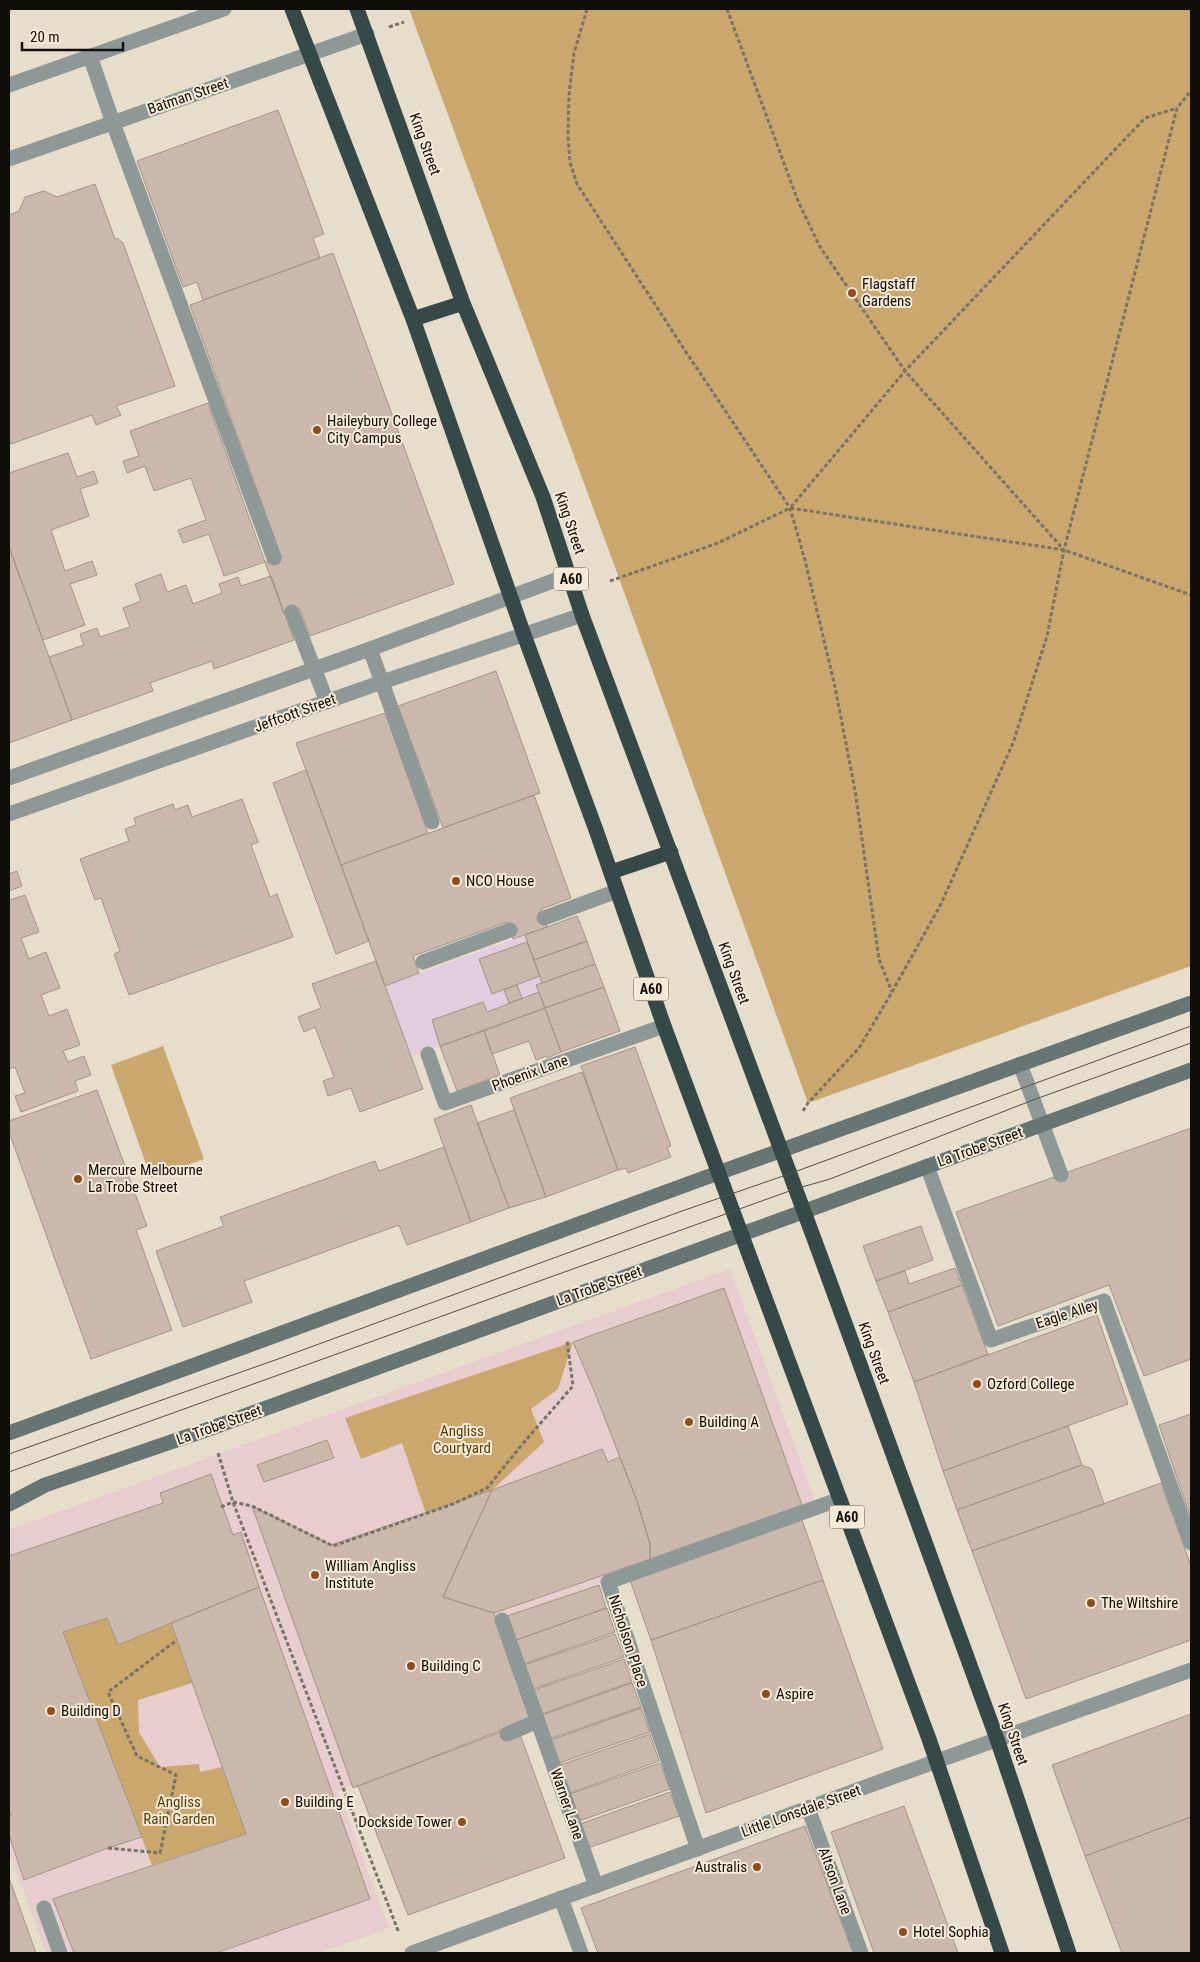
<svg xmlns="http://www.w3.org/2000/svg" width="1200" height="1962" viewBox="0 0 1200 1962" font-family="'Roboto Condensed',sans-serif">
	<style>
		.commercial { fill: #e1cddd }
		.education { fill: #e7cdcd }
		.green { fill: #caa76c }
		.building { fill: #cab8ad; stroke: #a49288 }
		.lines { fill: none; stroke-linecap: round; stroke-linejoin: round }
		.path { stroke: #797266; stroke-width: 3; stroke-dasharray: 4 2.5; stroke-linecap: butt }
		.lane { stroke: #8e9897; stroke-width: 15 }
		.street { stroke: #8e9897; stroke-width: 15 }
		.secondary { stroke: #677675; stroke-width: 15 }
		.highway { stroke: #354a48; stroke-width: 15 }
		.tram { stroke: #565047; stroke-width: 1 }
		.poi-dot { fill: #904f1a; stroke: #f5ead8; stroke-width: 2 }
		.labels { text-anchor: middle; stroke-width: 4; stroke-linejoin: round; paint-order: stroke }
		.shield { fill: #f5ead8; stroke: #554f46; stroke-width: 1 }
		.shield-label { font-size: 14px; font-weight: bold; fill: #110d08 }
		.street-label { font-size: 15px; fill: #110d08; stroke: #f5ead8 }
		.poi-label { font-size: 15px; fill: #110d08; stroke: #f5ead8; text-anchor: start }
		.park-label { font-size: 15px; fill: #5b3f00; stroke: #f5ead8 }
	</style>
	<rect width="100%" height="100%" fill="#e7ddcb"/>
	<path class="commercial" d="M577 916 604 987 411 1057 385 986Z"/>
	<path class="education" d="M730 1269 816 1504 498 1620 535 1720 338 1791 389 1928 319 1953H46L9 1851V1530Z"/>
	<path class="green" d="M409 9H1191V966L808 1103 619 578Z
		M163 1046 204 1159 151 1178 111 1065Z
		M573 1342 558 1389 531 1409 544 1442 492 1490 426 1514 402 1443 361 1459 345 1418Z
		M107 1618 118 1644 171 1623 192 1683 138 1700 139 1732 160 1767 199 1764 200 1772 222 1767 246 1834 152 1865 63 1632Z"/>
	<path class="building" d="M278 110 324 234 313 238 320 258 203 300 197 282 183 287 137 161Z
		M95 184 115 239 117 238 123 243 175 386 116 406 121 415 96 425 92 415 11 444 9 438V215L19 211 25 197 44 191 57 197Z
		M333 253 454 584 310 636 300 609 284 614 265 562 281 556 190 305Z
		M208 403 265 562 224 576 209 534 183 543 178 530 206 520 191 478 154 491 145 466 127 473 123 461 139 456 130 431Z
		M68 453 77 477 94 471 98 483 80 489 89 516 51 530 65 571 92 561 97 575 70 584 85 625 43 640 9 547V473Z
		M9 547 72 720 9 743Z
		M161 574 167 592 186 585 193 604 222 593 219 584 238 577 241 586 271 576 294 640 214 669 212 661 150 683 153 691 72 720 49 657 84 645 80 634 97 628 100 637 130 627 123 608 141 601 135 584Z
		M496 671 540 793 443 828 398 706Z
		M385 713 428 833 341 865 296 743Z
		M306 770 369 941 336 954 273 783Z
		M534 795 571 898 541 909 547 927 513 939 507 922 413 956 419 973 385 986 341 865Z
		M242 799 258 842 251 845 270 897 277 894 293 937 129 995 114 954 120 951 101 898 95 900 80 859 129 841 125 829 136 825 134 818 173 804 175 810 188 805 192 817Z
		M17 871 22 886 9 891V874Z
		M25 895 39 932 21 938 29 959 46 952 60 988 41 995 49 1016 67 1009 80 1045 63 1051 68 1062 84 1056 91 1075 75 1081 78 1091 21 1112 15 1096 25 1093 15 1067 9 1069V898L10 900Z
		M577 916 587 941 534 960 525 935Z
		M587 941 595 964 542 983 534 960Z
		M527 942 540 976 492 994 479 959Z
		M376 961 423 1089 360 1112 351 1088 328 1096 323 1081 334 1077 315 1027 304 1032 298 1017 321 1008 312 984Z
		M595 964 604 987 545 1008 536 985Z
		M517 985 522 998 509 1003 504 990Z
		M604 987 620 1031 561 1052 545 1008Z
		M539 992 545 1008 440 1046 432 1020 483 1002 487 1012Z
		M545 1008 561 1052 547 1058 546 1056 536 1060 529 1041 492 1054 484 1031Z
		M484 1031 500 1075 457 1091 440 1046Z
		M635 1047 671 1146 667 1147 671 1157 628 1173 626 1168 618 1170 581 1066Z
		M582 1072 618 1170 546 1197 510 1098Z
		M97 1090 147 1226 136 1230 172 1330 91 1359 9 1132V1121Z
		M471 1105 509 1208 471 1222 434 1119Z
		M514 1110 546 1197 509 1208 477 1123Z
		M1191 1128V1359L1144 1376 1109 1285 998 1326 956 1212Z
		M444 1147 471 1222 407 1245 399 1225 244 1281 252 1302 183 1327 156 1251 224 1226 220 1217 375 1161 379 1171Z
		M921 1226 933 1260 876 1281 863 1246Z
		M955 1268 962 1285 888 1312 876 1281 905 1271 909 1284Z
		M962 1285 988 1354 914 1382 888 1312Z
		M724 1288 802 1505 650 1559V1544L637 1501 593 1388 573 1342Z
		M1097 1315 1128 1404 943 1471 914 1382Z
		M1191 1414V1519L1159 1425Z
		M1068 1426 1082 1465 957 1510 943 1471Z
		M327 1440 334 1458 264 1482 257 1465Z
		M602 1449 608 1462 620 1457 637 1501 650 1544V1559L494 1613 443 1597 492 1490Z
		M1082 1465 1092 1469 1104 1504 972 1551 957 1510Z
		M211 1474 233 1535 241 1532 259 1587 118 1645 107 1618 63 1632 142 1837 108 1848 24 1880 9 1835V1817L11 1816 9 1809V1556L163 1503 160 1493Z
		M1161 1483 1191 1566V1640L1026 1699 972 1551Z
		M492 1490 443 1597 494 1613 530 1719 353 1788 252 1506 331 1545Z
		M802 1520 823 1580 651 1640 630 1580Z
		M823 1580 883 1749 706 1813 651 1640Z
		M599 1585 606 1608 516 1640 507 1616Z
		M259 1587 370 1899 216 1953H74L53 1899 246 1834 171 1623Z
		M607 1608 615 1632 524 1664 516 1640Z
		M615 1634 624 1657 533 1689 524 1665Z
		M624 1659 632 1682 542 1714 534 1690Z
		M632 1683 641 1707 550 1739 542 1715Z
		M641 1708 650 1732 559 1763 551 1740Z
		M1191 1714V1817L1085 1856 1052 1765Z
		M517 1726 565 1858 408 1915 358 1786Z
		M650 1734 659 1761 570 1793 560 1765Z
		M660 1763 670 1789 579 1821 570 1794Z
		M670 1792 679 1816 588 1848 580 1824Z
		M904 1806 958 1953H874L831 1832Z
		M1191 1817V1953H1122L1085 1856Z
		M805 1826 853 1953H598L581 1908Z
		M9 1878 36 1953H9Z"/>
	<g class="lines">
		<path class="path" d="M587 9 574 53 569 94 568 137 570 162 577 184 684 349 790 508 805 560 835 687 855 790 879 959 892 992
			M727 9 798 201 820 247 905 371 1064 550
			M389 27 404 22
			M791 507 905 371 1145 118 1177 108
			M610 581 718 543 790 508 1064 550 1191 595
			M803 1111 808 1103 859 1048 892 992 941 904 1013 743 1047 636 1064 550 1177 108 1191 91
			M218 1453 233 1502 399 1933
			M221 1507 233 1502 252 1506 333 1546 453 1504 487 1488 525 1441 573 1386 567 1340
			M108 1848 160 1853 176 1775 137 1756 108 1692 177 1640"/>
		<path class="lane" d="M113 123 274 558
			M292 612 327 702
			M370 649 432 822
			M544 918 617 891
			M423 962 510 930
			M428 1054 445 1103 664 1026
			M1020 1064 1061 1175
			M927 1166 991 1340 1104 1301 1191 1543
			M502 1620 596 1886
			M507 1734 538 1721
			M808 1808 861 1953
			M698 1849 608 1582 840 1499
			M561 1898 581 1953
			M44 1908 60 1953"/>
		<path class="street" d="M90 56 113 123
			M9 85 224 9
			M9 159 367 34
			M9 778 370 649 569 575
			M9 814 382 682 582 615
			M412 1953 901 1774 1191 1670"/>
		<path class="secondary" d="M9 1433 718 1173 1191 1003
			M9 1504 45 1485 209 1429 1191 1070"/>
		<path class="highway" d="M292 9 413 319 524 635 596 830 664 1026 929 1739 1002 1953
			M357 9 463 303 543 497 582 615 819 1252 997 1739 1069 1953
			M413 319 463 303
			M611 872 671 852"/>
		<path class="tram" d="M9 1454 278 1359 682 1211 789 1174 1191 1026
			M9 1472 795 1189 830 1179 1033 1100 1191 1043"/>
	</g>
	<g class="poi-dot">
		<circle cx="852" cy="293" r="5"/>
		<circle cx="317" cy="430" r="5"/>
		<circle cx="456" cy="881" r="5"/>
		<circle cx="78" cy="1179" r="5"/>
		<circle cx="977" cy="1384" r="5"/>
		<circle cx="689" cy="1422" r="5"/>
		<circle cx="315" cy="1575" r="5"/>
		<circle cx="1091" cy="1603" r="5"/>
		<circle cx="411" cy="1666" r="5"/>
		<circle cx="766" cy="1694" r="5"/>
		<circle cx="51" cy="1711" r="5"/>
		<circle cx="285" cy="1802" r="5"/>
		<circle cx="462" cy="1822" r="5"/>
		<circle cx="757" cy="1867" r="5"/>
		<circle cx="903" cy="1932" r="5"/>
	</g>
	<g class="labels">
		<g class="shield">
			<rect x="553.5" y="567.5" width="35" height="23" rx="4"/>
			<rect x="633.5" y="977.5" width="35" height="23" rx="4"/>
			<rect x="829.5" y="1505.5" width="35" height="23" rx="4"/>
		</g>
		<g class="shield-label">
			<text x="571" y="584">A60</text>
			<text x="651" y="994">A60</text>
			<text x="847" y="1522">A60</text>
		</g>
		<g class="street-label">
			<text transform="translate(188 96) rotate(-19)" y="5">Batman Street</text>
			<text transform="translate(425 144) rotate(70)" y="5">King Street</text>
			<text transform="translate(570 523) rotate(71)" y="5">King Street</text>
			<text transform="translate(295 713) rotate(-20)" y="5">Jeffcott Street</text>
			<text transform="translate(734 973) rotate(70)" y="5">King Street</text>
			<text transform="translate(530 1073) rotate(-20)" y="5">Phoenix Lane</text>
			<text transform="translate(980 1147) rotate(-20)" y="5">La Trobe Street</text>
			<text transform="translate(599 1286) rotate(-20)" y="5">La Trobe Street</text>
			<text transform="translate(1067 1314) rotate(-18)" y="5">Eagle Alley</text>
			<text transform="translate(874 1353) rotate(70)" y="5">King Street</text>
			<text transform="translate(219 1425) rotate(-20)" y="5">La Trobe Street</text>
			<text transform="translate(628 1641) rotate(72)" y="5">Nicholson Place</text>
			<text transform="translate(1013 1734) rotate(71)" y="5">King Street</text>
			<text transform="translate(567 1804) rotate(71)" y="5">Warner Lane</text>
			<text transform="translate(801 1811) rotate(-20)" y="5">Little Lonsdale Street</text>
			<text transform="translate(835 1881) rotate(70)" y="5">Altson Lane</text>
		</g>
		<g class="poi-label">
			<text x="862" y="289">Flagstaff<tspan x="862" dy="17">Gardens</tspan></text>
			<text x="327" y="426">Haileybury College<tspan x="327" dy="17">City Campus</tspan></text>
			<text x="466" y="886">NCO House</text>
			<text x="88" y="1175">Mercure Melbourne<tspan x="88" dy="17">La Trobe Street</tspan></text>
			<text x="987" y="1389">Ozford College</text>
			<text x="699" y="1427">Building A</text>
			<text x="325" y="1571">William Angliss<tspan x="325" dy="17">Institute</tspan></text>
			<text x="1101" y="1608">The Wiltshire</text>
			<text x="421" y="1671">Building C</text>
			<text x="776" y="1699">Aspire</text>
			<text x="61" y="1716">Building D</text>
			<text x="295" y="1807">Building E</text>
			<text x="452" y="1827" text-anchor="end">Dockside Tower</text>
			<text x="747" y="1872" text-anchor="end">Australis</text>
			<text x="913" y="1937">Hotel Sophia</text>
		</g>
		<g class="park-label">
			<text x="462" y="1436">Angliss<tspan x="462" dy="17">Courtyard</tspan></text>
			<text x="179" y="1807">Angliss<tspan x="179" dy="17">Rain Garden</tspan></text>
		</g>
	</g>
	<rect width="1200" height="1962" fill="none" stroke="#110d08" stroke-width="20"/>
	<path d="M22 42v8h101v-8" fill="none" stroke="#110d08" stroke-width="2.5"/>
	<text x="30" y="42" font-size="15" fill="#110d08" stroke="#f5ead8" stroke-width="4" paint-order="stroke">20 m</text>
</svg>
